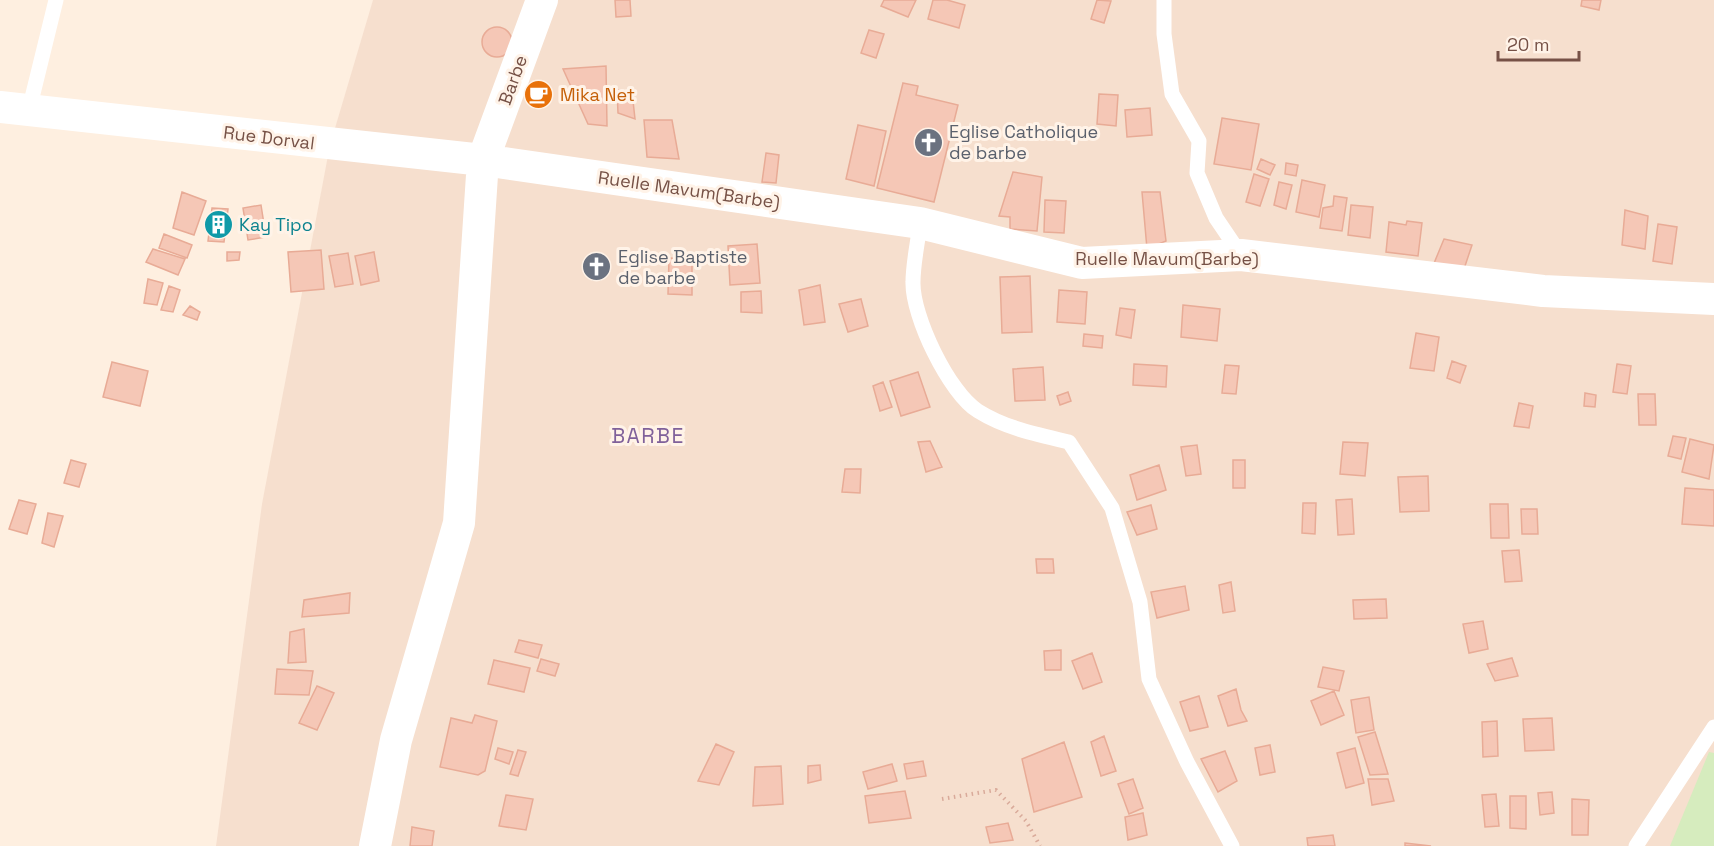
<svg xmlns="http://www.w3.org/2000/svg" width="1714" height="846" viewBox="0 0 1714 846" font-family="'Space Grotesk',sans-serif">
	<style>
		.residential { fill: #f6dfce }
		.green { fill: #d6ecbe }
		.building { fill: #f5c7b6; stroke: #e8ab96; stroke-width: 1.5 }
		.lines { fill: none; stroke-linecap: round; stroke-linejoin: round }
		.path { stroke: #d9aa9a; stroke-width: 4; stroke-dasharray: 1.5 4.5; stroke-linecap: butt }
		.lane { stroke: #fff; stroke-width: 15 }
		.street { stroke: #fff; stroke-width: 32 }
		.labels { text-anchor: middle; stroke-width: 6; stroke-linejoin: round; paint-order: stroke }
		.street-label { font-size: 18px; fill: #765146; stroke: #fff3e8 }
		.food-label { font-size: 18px; fill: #c56008; stroke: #fff3e8; text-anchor: start }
		.worship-label { font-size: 18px; fill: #5b616d; stroke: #fff3e8; text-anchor: start }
		.culture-label { font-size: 18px; fill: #0d838f; stroke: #fff3e8; text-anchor: start }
		.quarter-label { font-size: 21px; letter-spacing: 1.5px; fill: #80619a; stroke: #fff3e8 }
	</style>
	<rect width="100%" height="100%" fill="#feefe0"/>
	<path class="residential" d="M373 0H1714V846H216L262 504 330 145Z"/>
	<path class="green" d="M1709 752 1714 753V846H1670Z"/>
	<path class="building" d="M615 0H630L631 16 616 17Z
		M884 0H916L908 17 881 6Z
		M933 0H947L965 5 959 28 928 19Z
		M1097 0 1111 1 1104 23 1091 19Z
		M1582 0H1601L1599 10 1581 6Z
		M482 42a15 15 0 1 1 30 0a15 15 0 1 1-30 0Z
		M869 30 884 34 876 58 861 53Z
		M606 66 607 126 588 124 563 69Z
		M903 83 918 86 916 95 958 105 934 202 877 188Z
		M617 90 632 92 635 119 618 113Z
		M1099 94 1118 95 1116 126 1097 124Z
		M1150 108 1152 135 1127 137 1125 110Z
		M1222 118 1259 124 1251 170 1214 164Z
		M644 120H672L679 159 647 157Z
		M858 125 886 131 874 186 846 179Z
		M766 153 779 155 776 183 762 182Z
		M1261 159 1275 165 1270 175 1257 169Z
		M1286 163 1298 165 1296 176 1285 174Z
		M1013 172 1042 177 1037 231 1010 229V217L999 216Z
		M1254 174 1269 179 1260 206 1246 202Z
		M1302 180 1325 185 1319 217 1296 212Z
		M1279 182 1292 185 1286 209 1274 205Z
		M182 192 206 201 194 235 173 228Z
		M1142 192H1160L1166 241 1147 249Z
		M1334 196 1347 198 1342 231 1320 228 1323 208 1333 206Z
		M1045 200 1066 201 1064 233 1044 232Z
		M261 205 266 237 248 240 243 208Z
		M1351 205 1373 207 1370 238 1348 235Z
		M212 208 228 209 224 242 208 241Z
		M1625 210 1648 216 1645 249 1622 245Z
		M1407 221 1422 223 1418 256 1386 252 1389 222 1406 225Z
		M1658 224 1677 227 1672 264 1653 261Z
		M164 234 192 245 187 258 159 248Z
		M1444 239 1472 245 1462 275 1430 273Z
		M757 244 760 283 730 285 728 246Z
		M153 249 185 259 178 275 146 262Z
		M321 250 324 289 291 292 288 252Z
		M227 252H240L239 260 227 261Z
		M374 252 379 281 361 285 355 256Z
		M348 253 353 284 335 287 329 256Z
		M669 258 692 259V295L668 294Z
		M1030 276 1032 332 1002 333 1000 277Z
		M148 279 163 283 157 305 144 303Z
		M820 285 825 322 804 325 799 290Z
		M169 286 180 290 173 312 161 310Z
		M1059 290 1087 292 1085 324 1057 322Z
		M761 291 762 313 741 312V292Z
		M861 299 868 326 848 332 839 304Z
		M1183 305 1220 309 1217 341 1181 337Z
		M190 306 200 312 197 320 183 315Z
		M1120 308 1135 310 1131 338 1116 335Z
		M1416 333 1439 337 1434 371 1410 368Z
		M1084 334 1103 336 1102 348 1083 346Z
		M1452 361 1466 366 1460 383 1447 378Z
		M112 362 148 371 140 406 103 397Z
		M1134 364 1167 366 1166 387 1133 385Z
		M1617 364 1631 366 1627 394 1613 392Z
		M1225 365 1239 366 1236 394 1222 393Z
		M1043 367 1045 400 1015 401 1013 369Z
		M918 372 930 407 901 416 890 381Z
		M883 382 892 407 880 411 873 386Z
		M1068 392 1071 401 1060 405 1057 396Z
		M1585 393 1596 395 1595 407 1584 406Z
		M1638 394H1655L1656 425H1639Z
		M1519 403 1533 406 1529 428 1514 426Z
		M1673 436 1686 438 1681 459 1668 456Z
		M1690 439 1714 445 1709 479 1682 472Z
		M930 441 942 467 926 472 918 442Z
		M1343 442 1368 443 1365 476 1340 474Z
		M1197 445 1201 474 1186 476 1181 447Z
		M71 460 86 464 79 487 64 483Z
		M1233 460H1245V488H1233Z
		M1159 465 1166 490 1137 500 1130 475Z
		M845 469H861L860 493 842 492Z
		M1428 476 1429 511 1400 512 1398 477Z
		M1685 488 1714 490V526L1682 524Z
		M1352 499 1354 534 1338 535 1336 500Z
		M19 500 36 504 27 534 9 529Z
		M1303 503H1316L1315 534 1302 533Z
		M1490 504H1508L1509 538H1491Z
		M1151 505 1157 529 1137 535 1127 512Z
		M1521 509H1537L1538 534H1522Z
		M48 513 63 516 54 547 42 543Z
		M1519 550 1522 581 1505 582 1502 551Z
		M1036 559H1053L1054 573H1037Z
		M1231 582 1235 611 1223 613 1219 585Z
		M1185 586 1189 610 1157 618 1151 592Z
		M350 593 349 613 302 617 304 600Z
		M1386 599 1387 618 1354 619 1353 600Z
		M1483 621 1488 649 1469 653 1463 624Z
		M304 629 306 662 288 663 290 632Z
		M519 640 542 645 538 658 515 652Z
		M1061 650V670H1045L1044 651Z
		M1092 653 1102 682 1083 689 1072 661Z
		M1512 658 1518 676 1495 681 1487 664Z
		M541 659 559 664 555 676 537 671Z
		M494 660 530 668 524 692 488 684Z
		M1323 667 1344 671 1339 691 1318 687Z
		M277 669 313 671 309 695 275 694Z
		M317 686 334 693 317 730 299 723Z
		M1236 689 1241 710 1247 721 1228 726 1218 696Z
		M1334 691 1344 715 1321 725 1311 701Z
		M1199 696 1208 727 1190 731 1180 702Z
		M1369 697 1374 730 1356 733 1351 700Z
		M475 715 497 721 485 771 478 775 440 767 451 718 472 723Z
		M1552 718 1554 750 1525 751 1523 719Z
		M1497 721 1498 756 1483 757 1482 722Z
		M1375 732 1388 774 1370 775 1358 737Z
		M1104 736 1116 771 1101 776 1091 742Z
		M1064 742 1082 797 1034 812 1022 759Z
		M716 744 734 752 719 785 698 781Z
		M1270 745 1275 772 1260 775 1255 748Z
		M498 748 513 752 509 764 495 759Z
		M1355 748 1364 783 1346 788 1337 753Z
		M518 750 526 752 518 776 510 774Z
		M1225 751 1237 781 1218 792 1201 759Z
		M923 761 926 776 907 779 904 764Z
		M892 764 897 781 868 789 863 772Z
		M820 765 821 780 808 783V766Z
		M781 766 783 804 753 806 755 767Z
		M1133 779 1143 808 1129 814 1118 784Z
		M1368 779H1388L1394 801 1372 805Z
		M905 791 911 818 869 823 865 796Z
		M1552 792 1554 813 1540 815 1538 793Z
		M1496 794 1499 826 1485 827 1482 795Z
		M506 795 533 799 526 830 499 826Z
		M1510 796H1526V829L1510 828Z
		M1572 799 1589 800 1588 835H1572Z
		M1143 813 1147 835 1128 840 1125 817Z
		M1008 823 1013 840 990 843 986 827Z
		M412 827 434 831 432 846H410Z
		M1333 835 1335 846H1308L1307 838Z
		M1405 843 1431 846H1405Z"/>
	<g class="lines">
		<path class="path" d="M942 799 996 790 1026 821 1040 846"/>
		<path class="lane" d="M1164 0V34L1172 94 1199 141 1197 173 1216 218 1241 255
			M29 110 56 0
			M920 223C918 242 913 263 913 282 912 316 949 393 978 411 1005 428 1038 435 1069 442L1112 508 1140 602 1149 679 1187 762 1232 846
			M1636 846 1714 727"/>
		<path class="street" d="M0 107 483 160 920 223 1082 263 1241 255 1543 291 1714 299
			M375 846 396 740 459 523 483 160 542 0"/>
	</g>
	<defs>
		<symbol id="cafe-disc" viewBox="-11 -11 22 22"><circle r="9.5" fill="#e8710a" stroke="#fff3e8"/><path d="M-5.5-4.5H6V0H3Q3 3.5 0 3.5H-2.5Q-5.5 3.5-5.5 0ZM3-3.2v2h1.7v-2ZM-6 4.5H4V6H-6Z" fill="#fff"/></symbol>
		<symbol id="church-disc" viewBox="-11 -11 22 22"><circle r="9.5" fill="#6b7280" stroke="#fff3e8"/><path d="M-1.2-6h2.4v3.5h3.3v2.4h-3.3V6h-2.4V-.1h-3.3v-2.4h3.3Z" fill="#fff"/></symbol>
		<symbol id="building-disc" viewBox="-11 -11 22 22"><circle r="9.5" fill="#0f9aa8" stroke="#fff3e8"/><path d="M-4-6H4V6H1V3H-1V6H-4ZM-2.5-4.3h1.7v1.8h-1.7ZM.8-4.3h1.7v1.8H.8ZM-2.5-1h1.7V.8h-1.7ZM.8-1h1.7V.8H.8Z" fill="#fff"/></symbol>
	</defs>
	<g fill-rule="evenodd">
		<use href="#cafe-disc" x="522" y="78" width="33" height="33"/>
		<use href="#church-disc" x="912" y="126" width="33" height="33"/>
		<use href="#building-disc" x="202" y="208" width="33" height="33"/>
		<use href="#church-disc" x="580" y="250" width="33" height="33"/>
	</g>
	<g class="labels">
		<g class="street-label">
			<text transform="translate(513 80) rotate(-70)" y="6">Barbe</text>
			<text transform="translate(269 138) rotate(7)" y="6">Rue Dorval</text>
			<text transform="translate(689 190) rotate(8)" y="6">Ruelle Mavum(Barbe)</text>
			<text x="1167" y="265">Ruelle Mavum(Barbe)</text>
		</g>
		<g class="food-label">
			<text x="560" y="101">Mika Net</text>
		</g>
		<g class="worship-label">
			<text x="949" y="138">Eglise Catholique<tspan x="949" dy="21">de barbe</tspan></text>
			<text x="618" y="263">Eglise Baptiste<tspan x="618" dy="21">de barbe</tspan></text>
		</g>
		<g class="culture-label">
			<text x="239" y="231">Kay Tipo</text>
		</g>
		<g class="quarter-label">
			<text x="648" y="443">BARBE</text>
		</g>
	</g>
	<path d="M1498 51v9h81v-9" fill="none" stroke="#765146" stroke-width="3"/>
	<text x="1507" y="51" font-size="18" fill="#765146" stroke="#fff3e8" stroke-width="4.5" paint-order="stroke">20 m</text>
</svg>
